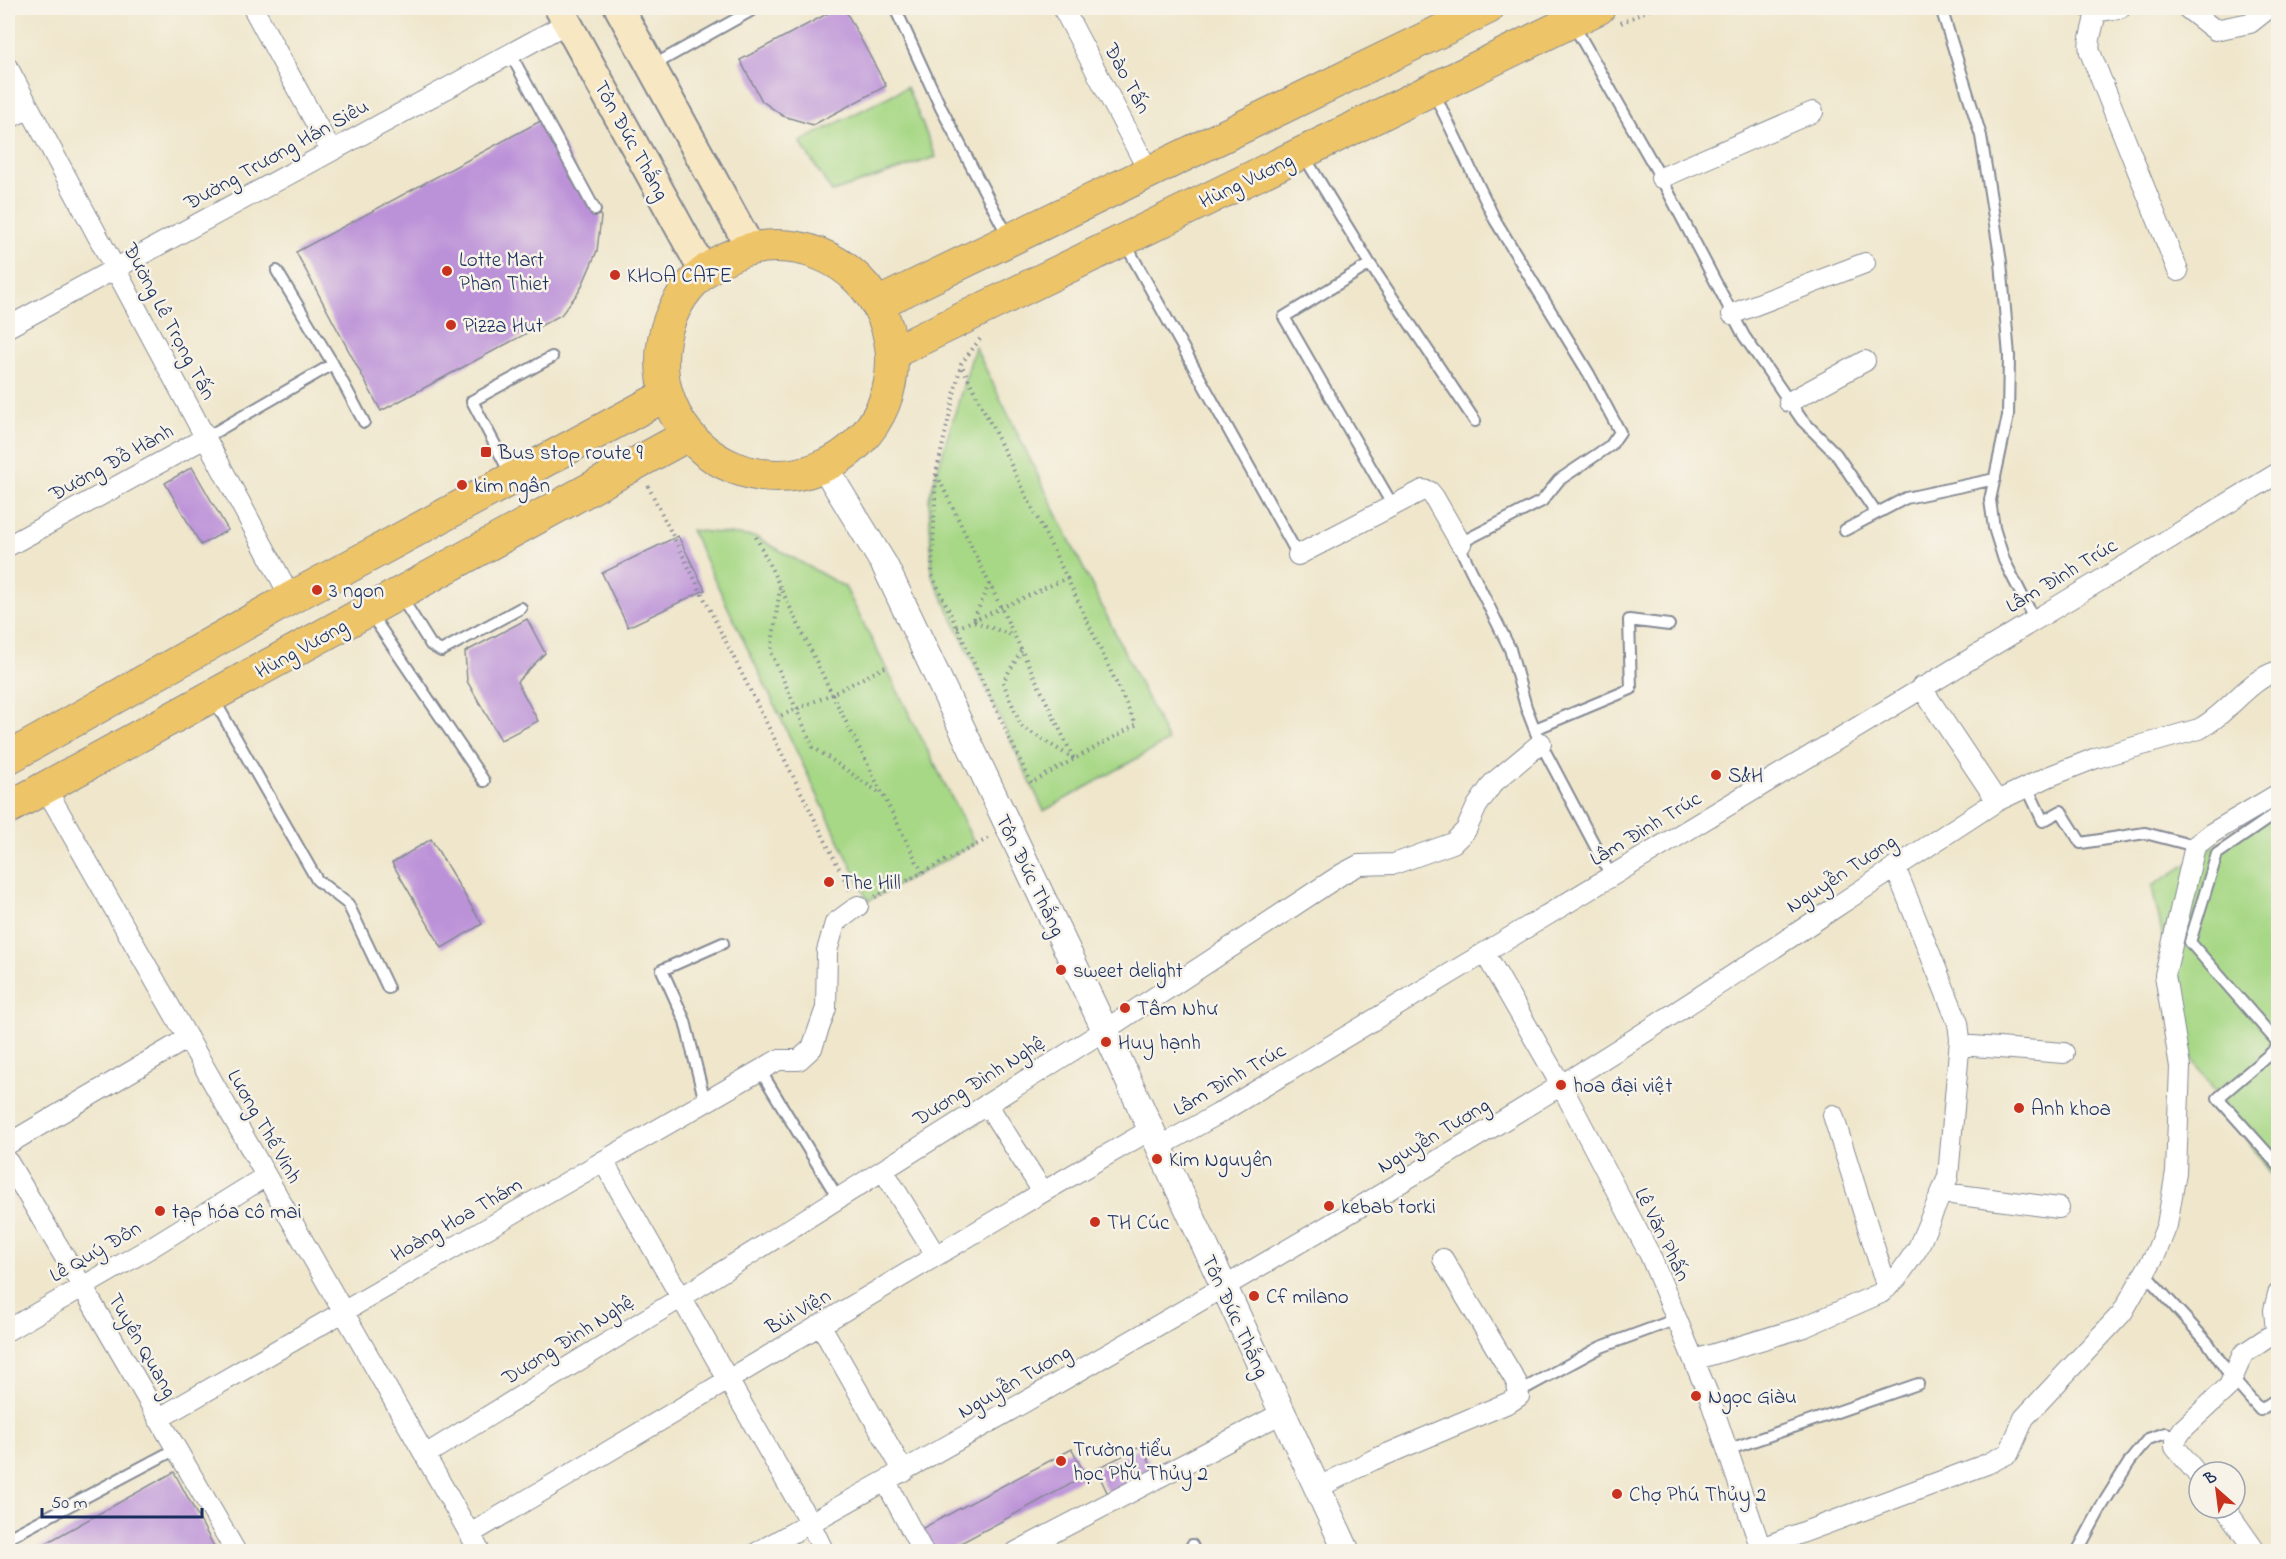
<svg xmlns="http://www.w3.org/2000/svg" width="2286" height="1559" viewBox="0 0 2286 1559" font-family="'Indie Flower',sans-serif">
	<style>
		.green { fill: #a7d886; stroke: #618472; stroke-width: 1.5 }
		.building { fill: #bb91d8 }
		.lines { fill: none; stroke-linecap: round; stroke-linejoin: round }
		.service-casing { stroke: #858a94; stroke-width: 14 }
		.minor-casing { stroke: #858a94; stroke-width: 22 }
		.tertiary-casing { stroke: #858a94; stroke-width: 28 }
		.secondary-casing { stroke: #858a94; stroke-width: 32 }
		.primary-casing { stroke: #858a94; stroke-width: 34 }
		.path { stroke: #858a94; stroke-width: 4; stroke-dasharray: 1.5 4.5; stroke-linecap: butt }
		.service { stroke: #fff; stroke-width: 10 }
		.minor { stroke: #fff; stroke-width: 20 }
		.tertiary { stroke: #fff; stroke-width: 26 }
		.secondary { stroke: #f8e7c3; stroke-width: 28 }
		.primary { stroke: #eec469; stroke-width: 32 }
		.poi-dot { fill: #c8321e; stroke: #f7f3e8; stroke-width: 2 }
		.labels { text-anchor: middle; stroke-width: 5; stroke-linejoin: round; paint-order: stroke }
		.street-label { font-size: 21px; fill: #1b2f5e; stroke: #f7f3e8 }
		.poi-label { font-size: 21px; fill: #1b2f5e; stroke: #f7f3e8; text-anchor: start }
	</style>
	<rect width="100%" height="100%" fill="#f7f3e8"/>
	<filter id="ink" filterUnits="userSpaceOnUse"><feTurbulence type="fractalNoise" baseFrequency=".0167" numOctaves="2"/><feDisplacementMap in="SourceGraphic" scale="12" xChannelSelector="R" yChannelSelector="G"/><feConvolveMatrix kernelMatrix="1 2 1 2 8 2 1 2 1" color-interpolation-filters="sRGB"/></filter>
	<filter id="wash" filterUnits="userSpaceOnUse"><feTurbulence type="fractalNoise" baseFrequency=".008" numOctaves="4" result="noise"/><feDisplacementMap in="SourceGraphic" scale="24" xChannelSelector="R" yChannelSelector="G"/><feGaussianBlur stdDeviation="1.35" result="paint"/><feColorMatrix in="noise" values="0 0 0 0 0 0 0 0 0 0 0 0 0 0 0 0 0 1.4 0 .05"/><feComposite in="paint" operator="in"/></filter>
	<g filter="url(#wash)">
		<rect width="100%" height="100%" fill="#efe6cb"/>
		<path class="green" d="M907 87 936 157 832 192 800 142Z
			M975 347 1168 741 1044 811 932 575 929 498Z
			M691 530 756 537 845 587 975 844 868 901Z
			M2278 807V1184L2187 1051 2152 886Z"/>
		<g id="blocks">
			<path class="building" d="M838 8H844L886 86 813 125 783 116 762 101 740 60Z
				M548 117 601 217 597 251 580 290 561 315 381 411 296 252Z
				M192 467 228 530 201 545 165 483Z
				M678 536 705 590 628 627 602 573Z
				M527 619 545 653 517 682 538 721 501 740 467 681 465 652Z
				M431 839 482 924 442 948 392 863Z
				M1142 1446 1154 1472 1108 1494 1096 1469Z
				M1072 1449 1086 1476 944 1552H933L921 1529Z
				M174 1472 217 1552H30Z"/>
		</g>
	</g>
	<g filter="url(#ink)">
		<use href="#blocks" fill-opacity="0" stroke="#858a94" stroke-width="1.5"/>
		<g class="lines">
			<defs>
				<path id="service" d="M895 8 941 108 1009 238
					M1941 8 1981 136 2001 262 2009 356 2008 416 1990 500 1994 528 2004 560 2034 619
					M1573 24 1661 178 1744 336 1802 420 1836 454 1876 513
					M510 53 595 210
					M652 66 756 8
					M1433 91 1495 220 1589 374 1620 432 1611 445 1559 480 1542 501 1466 540 1461 550 1510 649 1526 707 1538 738 1611 876
					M1304 156 1370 264 1284 317 1393 506
					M1125 243 1298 555
					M1370 264 1475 421
					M277 271 333 364 364 422
					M205 438 333 364
					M511 475 472 401 552 357
					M1845 530 1906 498 1995 479
					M401 597 431 645 441 651 521 608
					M370 613 484 781
					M213 698 317 880 348 904 388 988
					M1535 729 1631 689 1629 620 1669 625
					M2027 787 2043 821 2061 811 2081 843 2145 833 2195 846
					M2278 812 2217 854 2190 942 2278 1043
					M2278 1047 2218 1098 2278 1165
					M760 1070 838 1198
					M705 1102 685 1021 662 970 723 943
					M2145 1274 2208 1343 2231 1377 2260 1410 2278 1398
					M1520 1391 1601 1347 1677 1319
					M1727 1450 1918 1384
					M8 1538 176 1449
					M1192 1545 1195 1552
					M2077 1552 2103 1504 2130 1461 2148 1439 2166 1433 2177 1439"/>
				<path id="minor" d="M253 8 331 151
					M1063 8 1149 172
					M2089 8 2095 12C2095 26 2087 38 2090 52L2178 271
					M2187 8 2215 30 2250 23 2269 8
					M2095 12 2120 8
					M8 68 291 598
					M8 119 29 108
					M1661 178 1813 112
					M1732 314 1865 263
					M8 327 567 23
					M1789 402 1865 361
					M8 546 205 438
					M1298 555 1423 490 1429 491 1434 497 1461 544
					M45 787 480 1552
					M1997 801 2050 776 2096 758 2199 729C2228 714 2247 680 2278 671
					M1485 953 1561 1085 1650 1255 1710 1399 1762 1552
					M1960 1045 2064 1053
					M987 1104 1043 1192
					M1833 1115 1887 1288
					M8 1144 188 1038
					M1159 1147 1218 1114 2278 473
					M603 1161 810 1523 824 1552
					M8 1162 82 1286 236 1552
					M883 1170 936 1256
					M1944 1193 2059 1208
					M821 1326 904 1472
					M8 1330 150 1248 266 1176
					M1694 1360 1804 1327 1881 1293 1897 1278 1918 1248 1948 1177 1960 1039 1958 1023 1895 867
					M158 1419 778 1060H799L812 1048 826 1008 827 951 835 923 858 906
					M425 1455 682 1297 1105 1030 1342 874 1359 865 1394 864 1453 843 1466 830 1477 806 1493 783 1541 743
					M2199 1476 2175 1447V1441L2183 1429 2229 1386 2243 1354 2276 1332 2274 1310 2278 1294
					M886 1482 923 1552
					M1317 1488 1373 1460 1510 1402 1519 1396 1517 1383 1443 1259
					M2225 1508 2256 1552
					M470 1534 1043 1192 1150 1130
					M1761 1548 1987 1464 2009 1453 2024 1418 2122 1313 2156 1253 2167 1225 2176 1172 2180 1067 2165 975 2195 846 2212 833 2278 794
					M758 1552C1028 1402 1295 1249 1558 1087 1706 996 1850 896 1997 801L1921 687
					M1016 1552 1282 1413"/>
				<path id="tertiary" d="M824 466 885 566 1105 1030 1347 1552"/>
				<path id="secondary" d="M559 8 704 272
					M619 8 751 249"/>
				<path id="primary" d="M662 361a115 115 0 1 1 230 0a115 115 0 1 1-230 0Z
					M877 304 1488 8
					M892 353 1599 8
					M8 758 291 598 666 395
					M8 808 688 435"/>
			</defs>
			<use href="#service" class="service-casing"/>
			<use href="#minor" class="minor-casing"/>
			<use href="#tertiary" class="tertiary-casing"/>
			<use href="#secondary" class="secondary-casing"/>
			<use href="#primary" class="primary-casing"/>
			<path class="path" d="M1621 23 1653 8
				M980 339 961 364 936 474 932 575 1031 783 1136 725 1067 578
				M937 475 1074 759
				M648 486 850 890
				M756 537 832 694 780 716
				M989 584 973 621 1014 636
				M780 588 771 652 813 747 881 794
				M957 628 1067 578 961 364
				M1021 651 1003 682 1021 726 1074 759
				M885 667 832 694 922 872
				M875 897 991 837"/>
			<use href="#service" class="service"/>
			<use href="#minor" class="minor"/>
			<use href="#tertiary" class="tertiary"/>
			<use href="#secondary" class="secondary"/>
			<use href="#primary" class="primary"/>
		</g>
	</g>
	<g class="poi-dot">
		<circle cx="447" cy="271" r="6"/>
		<circle cx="615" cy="275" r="6"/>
		<circle cx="451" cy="325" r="6"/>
		<rect x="480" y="446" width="12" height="12" rx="3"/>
		<circle cx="462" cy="485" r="6"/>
		<circle cx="317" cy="590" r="6"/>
		<circle cx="1716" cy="775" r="6"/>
		<circle cx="829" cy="882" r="6"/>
		<circle cx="1061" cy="970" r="6"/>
		<circle cx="1125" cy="1008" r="6"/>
		<circle cx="1106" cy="1042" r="6"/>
		<circle cx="1561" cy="1085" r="6"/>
		<circle cx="2019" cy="1108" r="6"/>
		<circle cx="1157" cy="1159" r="6"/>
		<circle cx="1329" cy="1206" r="6"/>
		<circle cx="160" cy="1211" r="6"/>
		<circle cx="1095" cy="1222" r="6"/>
		<circle cx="1254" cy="1296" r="6"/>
		<circle cx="1696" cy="1396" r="6"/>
		<circle cx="1061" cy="1461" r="6"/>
		<circle cx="1617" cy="1494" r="6"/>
	</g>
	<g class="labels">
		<g class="street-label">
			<text transform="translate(1128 78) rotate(62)" y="7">Đào Tấn</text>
			<text transform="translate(632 140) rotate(61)" y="7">Tôn Đức Thắng</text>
			<text transform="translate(276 154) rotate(-29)" y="7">Đường Trương Hán Siêu</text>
			<text transform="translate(1246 180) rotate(-26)" y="7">Hùng Vương</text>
			<text transform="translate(170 321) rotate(62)" y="7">Đường Lê Trọng Tấn</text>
			<text transform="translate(111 462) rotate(-29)" y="7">Đường Đỗ Hành</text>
			<text transform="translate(2061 575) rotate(-31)" y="7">Lâm Đình Trúc</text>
			<text transform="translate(301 648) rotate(-29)" y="7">Hùng Vương</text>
			<text transform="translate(1645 828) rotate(-31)" y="7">Lâm Đình Trúc</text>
			<text transform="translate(1841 873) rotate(-33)" y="7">Nguyễn Tương</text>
			<text transform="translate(1031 875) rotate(64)" y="7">Tôn Đức Thắng</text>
			<text transform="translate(1229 1079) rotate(-30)" y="7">Lâm Đình Trúc</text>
			<text transform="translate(979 1080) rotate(-32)" y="7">Dương Đình Nghệ</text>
			<text transform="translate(265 1126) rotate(60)" y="7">Lương Thế Vinh</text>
			<text transform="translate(1433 1135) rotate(-31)" y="7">Nguyễn Tương</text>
			<text transform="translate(456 1219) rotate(-30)" y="7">Hoàng Hoa Thám</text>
			<text transform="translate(1663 1234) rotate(64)" y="7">Lê Văn Phấn</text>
			<text transform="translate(95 1251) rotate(-30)" y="7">Lê Quý Đôn</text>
			<text transform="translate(798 1311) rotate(-30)" y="7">Bùi Viện</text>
			<text transform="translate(1236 1316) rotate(65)" y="7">Tôn Đức Thắng</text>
			<text transform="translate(568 1339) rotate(-32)" y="7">Dương Đình Nghệ</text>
			<text transform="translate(143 1345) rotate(60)" y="7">Tuyên Quang</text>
			<text transform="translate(1014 1381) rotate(-30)" y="7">Nguyễn Tương</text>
		</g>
		<g class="poi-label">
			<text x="459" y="266">Lotte Mart<tspan x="459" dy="24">Phan Thiet</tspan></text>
			<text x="627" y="282">KHOA CAFE</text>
			<text x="463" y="332">Pizza Hut</text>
			<text x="498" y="459">Bus stop route 9</text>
			<text x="474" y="492">kim ngân</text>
			<text x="329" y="597">3 ngon</text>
			<text x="1728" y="782">S&amp;H</text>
			<text x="841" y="889">The Hill</text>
			<text x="1073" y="977">sweet delight</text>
			<text x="1137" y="1015">Tâm Như</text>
			<text x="1118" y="1049">Huy hạnh</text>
			<text x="1573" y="1092">hoa đại việt</text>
			<text x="2031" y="1115">Anh khoa</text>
			<text x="1169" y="1166">Kim Nguyên</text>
			<text x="1341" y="1213">kebab torki</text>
			<text x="172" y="1218">tạp hóa cô mai</text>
			<text x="1107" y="1229">TH Cúc</text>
			<text x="1266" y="1303">Cf milano</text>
			<text x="1708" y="1403">Ngọc Giàu</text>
			<text x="1073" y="1456">Trường tiểu<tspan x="1073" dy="24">học Phú Thủy 2</tspan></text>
			<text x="1629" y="1501">Chợ Phú Thủy 2</text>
		</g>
	</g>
	<rect width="2286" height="1559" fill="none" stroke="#f7f3e8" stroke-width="30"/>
	<g transform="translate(2217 1490) rotate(332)"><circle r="28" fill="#f7f3e8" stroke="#9fa5b1" stroke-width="1.5"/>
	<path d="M0-4.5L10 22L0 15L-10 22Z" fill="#c8321e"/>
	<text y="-9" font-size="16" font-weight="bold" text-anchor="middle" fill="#1b2f5e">B</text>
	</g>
	<path d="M42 1508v9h160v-9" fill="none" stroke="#1b2f5e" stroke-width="3"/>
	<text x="51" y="1508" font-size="18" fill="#1b2f5e" stroke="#f7f3e8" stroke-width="4.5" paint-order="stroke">50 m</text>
</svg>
